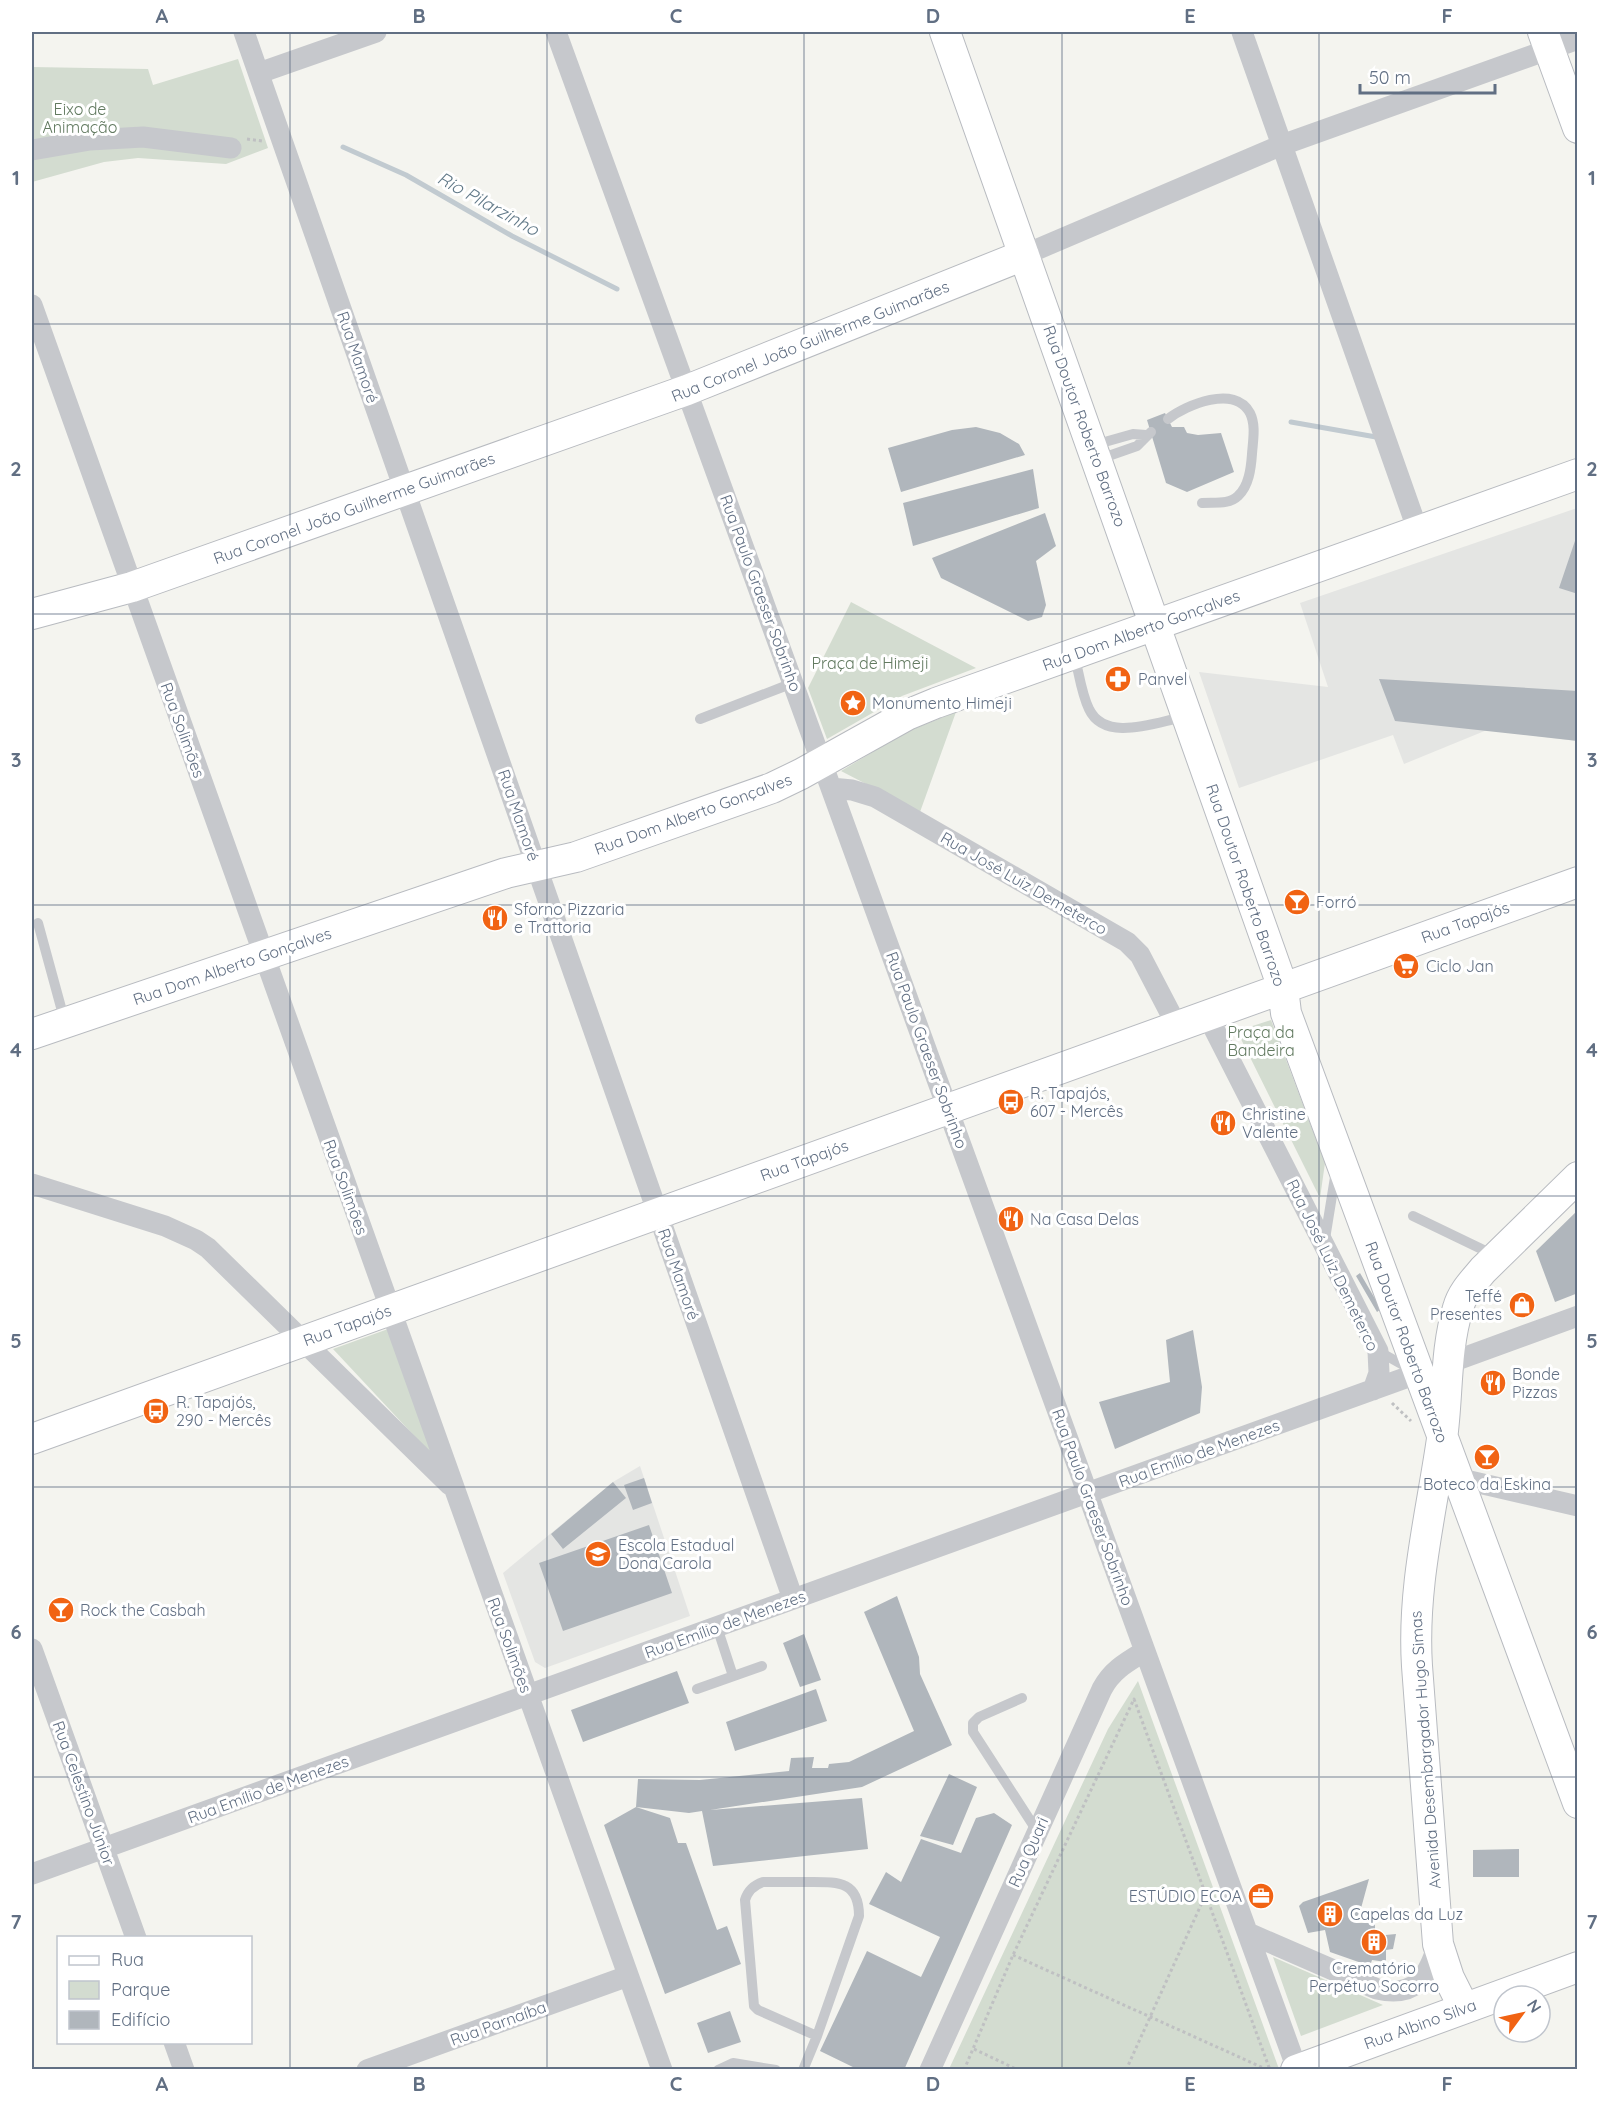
<svg xmlns="http://www.w3.org/2000/svg" width="1609" height="2101" viewBox="0 0 1609 2101" font-family="Quicksand,sans-serif">
	<style>
		.built { fill: #e4e5e3 }
		.green { fill: #d3dcd0 }
		.lines { fill: none; stroke-linecap: round; stroke-linejoin: round }
		.stream { stroke: #c1cad0; stroke-width: 5 }
		.building { fill: #b0b6bc }
		.secondary-casing { stroke: #b8bbc0; stroke-width: 32 }
		.path { stroke: #bfc0c2; stroke-width: 3; stroke-dasharray: 3 3; stroke-linecap: butt }
		.lane { stroke: #c6c8cc; stroke-width: 10 }
		.street { stroke: #c6c8cc; stroke-width: 21 }
		.secondary { stroke: #fff; stroke-width: 30 }
		.grid { fill: none; stroke: #616f83; stroke-width: 1.5; stroke-opacity: 0.55 }
		.labels { text-anchor: middle; stroke-width: 6; stroke-linejoin: round; paint-order: stroke }
		.park-label { font-size: 16px; fill: #627a60; stroke: #fff }
		.street-label { font-size: 16px; fill: #616f83; stroke: #fff }
		.poi-label { font-size: 16px; fill: #616f83; stroke: #fff; text-anchor: start }
		.water-label { font-size: 18px; font-style: italic; fill: #617988; stroke: #fff }
		.neatline { fill: none; stroke: #616f83; stroke-width: 2 }
		.grid-label { font-size: 20px; text-anchor: middle; font-weight: bold; fill: #616f83 }
	</style>
	<rect width="100%" height="100%" fill="#f4f4ef"/>
	<path class="built" d="M1577 508V741L1487 730 1404 764 1393 735 1239 788 1199 672 1328 687 1300 603Z
		M640 1466 690 1616 545 1668 535 1662 503 1573 613 1482Z"/>
	<path class="green" d="M238 59 268 148 226 164 138 158 104 162 32 182V67L148 69 153 85Z
		M851 602 976 668 902 696 827 739 808 688Z
		M956 712 920 812 841 771 906 732Z
		M1271 1020 1325 1163 1320 1198 1237 1031Z
		M388 1329 433 1456 333 1349Z
		M1138 1681 1279 2069H949L1108 1729Z
		M1273 1957 1383 2005 1301 2036Z"/>
	<g class="lines">
		<path class="stream" d="M343 147 406 175 512 236 617 289
			M1291 422 1376 437"/>
	</g>
	<path class="building" d="M1165 413 1172 427H1184L1187 433 1198 435 1221 433 1234 472 1187 492 1166 483 1147 420Z
		M976 427 1000 433 1019 444 1025 455 901 492 888 448 952 430Z
		M1033 469 1039 508 913 546 903 503Z
		M1045 513 1056 546 1036 561 1046 605 1042 617 1028 621 941 578 932 558Z
		M1578 532V594L1559 588Z
		M1379 679 1578 691V741L1395 721Z
		M1578 1210V1293L1555 1302 1536 1251Z
		M1360 1273 1381 1309 1377 1312 1356 1276Z
		M1193 1330 1202 1387 1200 1413 1115 1449 1099 1402 1170 1382 1166 1340Z
		M644 1478 652 1503 633 1510 624 1485Z
		M613 1482 626 1498 563 1549 551 1534Z
		M649 1525 672 1593 563 1631 539 1563Z
		M897 1596 919 1657 920 1674 952 1745 862 1787 710 1810 862 1798 868 1849 713 1866 702 1811 689 1813 636 1807 670 1818 678 1843H686L717 1930 727 1926 741 1964 665 1994 604 1825 636 1807 638 1779 700 1780 789 1771 791 1758 814 1757 812 1768H828L829 1764 849 1762 914 1731 864 1612Z
		M804 1634 821 1680 800 1687 783 1643Z
		M677 1671 689 1703 583 1742 571 1710Z
		M816 1689 827 1721 735 1751 726 1722Z
		M949 1774 977 1787 953 1845 920 1836Z
		M994 1813 1012 1825 904 2070H859L820 2051 867 1951 921 1977 940 1937 869 1904 886 1872 901 1882 921 1839 961 1853 976 1818Z
		M1519 1849V1877H1473V1850Z
		M1369 1879 1357 1923H1375V1936L1396 1934 1393 1949 1386 1950V1962L1372 1960 1370 1966 1330 1952 1325 1930 1308 1933 1299 1906 1303 1902Z
		M730 2011 741 2042 708 2053 697 2023Z"/>
	<g class="lines">
		<defs>
			<path id="secondary" d="M945 32 1283 988 1286 1013 1578 1803
				M1543 32 1578 128
				M32 614 132 587 687 390 1024 255
				M32 1034 506 873 576 857 772 788 801 774 907 715 936 703 1578 474
				M32 1439 1578 882
				M1464 2008 1449 1978 1438 1944 1417 1666C1412 1588 1431 1515 1442 1439 1448 1396 1445 1350 1458 1308 1462 1293 1473 1282 1483 1270L1578 1177
				M1296 2070 1578 1967"/>
		</defs>
		<use href="#secondary" class="secondary-casing"/>
		<path class="path" d="M247 139 262 141
			M1392 1403 1411 1421
			M1013 1955 1268 2070
			M974 2049 1018 2070
			M964 2070 1013 1955 1134 1699 1270 2070
			M1126 2070 1205 1896"/>
		<path class="lane" d="M1168 419C1186 405 1235 384 1250 413 1256 425 1253 440 1252 454 1251 468 1249 486 1238 496 1229 505 1214 502 1202 503
			M1094 445 1133 434 1146 435
			M1097 460 1137 446 1151 432
			M1074 654C1079 672 1081 693 1089 709 1105 743 1156 722 1184 717
			M700 719 793 683
			M38 923 65 1022
			M1413 1216 1494 1255
			M1325 1239 1336 1171
			M1378 1351 1412 1370
			M717 1627 733 1676
			M697 1689 762 1666
			M1022 1698 979 1717 973 1723V1732L1037 1831
			M718 2070 733 2063 776 2070
			M803 2070 817 2036 859 1916C859 1881 838 1882 811 1882 795 1882 779 1882 763 1882 754 1885 748 1890 745 1900L754 2006 758 2010 817 2036"/>
		<path class="street" d="M244 32 793 1599
			M556 32 1297 2069
			M1242 32 1418 531
			M259 73 376 32
			M32 150 90 140 143 137 231 148
			M1024 255 1282 145 1578 39
			M32 305 662 2070
			M831 788 852 790 875 797 1127 942 1140 955 1177 1026
			M1207 1015 1378 1351 1379 1373 1373 1390
			M32 1184 165 1226 196 1240 208 1248 450 1485
			M1449 1363 1578 1316
			M1457 1478 1578 1506
			M32 1649 136 1938
			M32 1874 1419 1373
			M1248 1933 1377 1989C1416 1998 1428 1977 1438 1944
			M174 2042 184 2070
			M367 2070 628 1976
			M930 2070 1102 1689C1112 1670 1127 1662 1145 1651"/>
		<use href="#secondary" class="secondary"/>
	</g>
	<path class="grid" d="M290 32V2070M547 32V2070M804 32V2070M1062 32V2070M1319 32V2070M32 324H1578M32 614H1578M32 905H1578M32 1196H1578M32 1487H1578M32 1777H1578"/>
	<defs>
		<symbol id="pharmacy-disc" viewBox="-11 -11 22 22"><circle r="9.5" fill="#f16313" stroke="#fff"/><path d="M-2-6h4v4h4v4h-4v4h-4v-4h-4v-4h4Z" fill="#fff"/></symbol>
		<symbol id="sight-disc" viewBox="-11 -11 22 22"><circle r="9.5" fill="#f16313" stroke="#fff"/><path d="M0-6L1.8-2.2L6-1.7L2.9 1.2L3.7 5.4L0 3.3L-3.7 5.4L-2.9 1.2L-6-1.7L-1.8-2.2Z" fill="#fff"/></symbol>
		<symbol id="bar-disc" viewBox="-11 -11 22 22"><circle r="9.5" fill="#f16313" stroke="#fff"/><path d="M-6-5H6L.8 .8V4.5H3.5V6h-7V4.5H-.8V.8Z" fill="#fff"/></symbol>
		<symbol id="restaurant-disc" viewBox="-11 -11 22 22"><circle r="9.5" fill="#f16313" stroke="#fff"/><path d="M-5-6h1v4h1v-4h1v4h1v-4h1v5L-1.5 .5V6h-2V.5L-5-1ZM5-6V6H3V1.5H1.5Q1.5-4 5-6Z" fill="#fff"/></symbol>
		<symbol id="supermarket-disc" viewBox="-11 -11 22 22"><circle r="9.5" fill="#f16313" stroke="#fff"/><path d="M-6-5.5h2.5l.6 2H6L4.5 2H-2.5L-4.4-4H-6ZM-1.5 3.2a1.3 1.3 0 1 0 .1 0ZM3 3.2a1.3 1.3 0 1 0 .1 0Z" fill="#fff"/></symbol>
		<symbol id="bus-disc" viewBox="-11 -11 22 22"><circle r="9.5" fill="#f16313" stroke="#fff"/><path d="M-5-6H5V4H4V6H2V4H-2V6H-4V4H-5ZM-3.5-4V0h7V-4ZM-3.5 1.2v1.5H-2V1.2ZM2 1.2v1.5H3.5V1.2Z" fill="#fff"/></symbol>
		<symbol id="shop-disc" viewBox="-11 -11 22 22"><circle r="9.5" fill="#f16313" stroke="#fff"/><path d="M-5-2.5h2.3a2.7 3.5 0 0 1 5.4 0H5L5.5 6h-11ZM-1.5-2.5h3a1.5 2.3 0 0 0-3 0Z" fill="#fff"/></symbol>
		<symbol id="school-disc" viewBox="-11 -11 22 22"><circle r="9.5" fill="#f16313" stroke="#fff"/><path d="M0-5L7-2L0 1L-7-2ZM-4 1L0 2.5L4 1V4Q0 6-4 4Z" fill="#fff"/></symbol>
		<symbol id="office-disc" viewBox="-11 -11 22 22"><circle r="9.5" fill="#f16313" stroke="#fff"/><path d="M-6-3h4V-5.5h4V-3h4V5H-6ZM-1-4.5V-3h2v-1.5ZM-6 0V1H6V0Z" fill="#fff"/></symbol>
		<symbol id="building-disc" viewBox="-11 -11 22 22"><circle r="9.5" fill="#f16313" stroke="#fff"/><path d="M-4-6H4V6H1V3H-1V6H-4ZM-2.5-4.3h1.7v1.8h-1.7ZM.8-4.3h1.7v1.8H.8ZM-2.5-1h1.7V.8h-1.7ZM.8-1h1.7V.8H.8Z" fill="#fff"/></symbol>
	</defs>
	<g fill-rule="evenodd">
		<use href="#pharmacy-disc" x="1103" y="664" width="30" height="30"/>
		<use href="#sight-disc" x="838" y="688" width="30" height="30"/>
		<use href="#bar-disc" x="1282" y="887" width="30" height="30"/>
		<use href="#restaurant-disc" x="480" y="903" width="30" height="30"/>
		<use href="#supermarket-disc" x="1391" y="951" width="30" height="30"/>
		<use href="#bus-disc" x="996" y="1087" width="30" height="30"/>
		<use href="#restaurant-disc" x="1208" y="1108" width="30" height="30"/>
		<use href="#restaurant-disc" x="996" y="1204" width="30" height="30"/>
		<use href="#shop-disc" x="1507" y="1290" width="30" height="30"/>
		<use href="#restaurant-disc" x="1478" y="1368" width="30" height="30"/>
		<use href="#bus-disc" x="141" y="1396" width="30" height="30"/>
		<use href="#bar-disc" x="1472" y="1442" width="30" height="30"/>
		<use href="#school-disc" x="583" y="1539" width="30" height="30"/>
		<use href="#bar-disc" x="46" y="1595" width="30" height="30"/>
		<use href="#office-disc" x="1246" y="1881" width="30" height="30"/>
		<use href="#building-disc" x="1315" y="1899" width="30" height="30"/>
		<use href="#building-disc" x="1359" y="1927" width="30" height="30"/>
	</g>
	<g class="labels">
		<g class="park-label">
			<text x="80" y="115">Eixo de<tspan x="80" dy="18">Animação</tspan></text>
			<text x="870" y="669">Praça de Himeji</text>
			<text x="1261" y="1038">Praça da<tspan x="1261" dy="18">Bandeira</tspan></text>
		</g>
		<g class="street-label">
			<text transform="translate(810 341) rotate(-22)" y="6">Rua Coronel João Guilherme Guimarães</text>
			<text transform="translate(358 357) rotate(71)" y="6">Rua Mamoré</text>
			<text transform="translate(1085 426) rotate(70)" y="6">Rua Doutor Roberto Barrozo</text>
			<text transform="translate(354 508) rotate(-20)" y="6">Rua Coronel João Guilherme Guimarães</text>
			<text transform="translate(761 593) rotate(70)" y="6">Rua Paulo Graeser Sobrinho</text>
			<text transform="translate(1141 630) rotate(-20)" y="6">Rua Dom Alberto Gonçalves</text>
			<text transform="translate(183 730) rotate(70)" y="6">Rua Solimões</text>
			<text transform="translate(693 814) rotate(-20)" y="6">Rua Dom Alberto Gonçalves</text>
			<text transform="translate(519 815) rotate(71)" y="6">Rua Mamoré</text>
			<text transform="translate(1024 883) rotate(30)" y="6">Rua José Luiz Demeterco</text>
			<text transform="translate(1246 885) rotate(71)" y="6">Rua Doutor Roberto Barrozo</text>
			<text transform="translate(1465 922) rotate(-20)" y="6">Rua Tapajós</text>
			<text transform="translate(232 966) rotate(-19)" y="6">Rua Dom Alberto Gonçalves</text>
			<text transform="translate(927 1050) rotate(70)" y="6">Rua Paulo Graeser Sobrinho</text>
			<text transform="translate(804 1160) rotate(-20)" y="6">Rua Tapajós</text>
			<text transform="translate(346 1187) rotate(70)" y="6">Rua Solimões</text>
			<text transform="translate(1333 1265) rotate(64)" y="6">Rua José Luiz Demeterco</text>
			<text transform="translate(679 1274) rotate(71)" y="6">Rua Mamoré</text>
			<text transform="translate(347 1325) rotate(-20)" y="6">Rua Tapajós</text>
			<text transform="translate(1407 1342) rotate(70)" y="6">Rua Doutor Roberto Barrozo</text>
			<text transform="translate(1199 1453) rotate(-20)" y="6">Rua Emílio de Menezes</text>
			<text transform="translate(1093 1507) rotate(70)" y="6">Rua Paulo Graeser Sobrinho</text>
			<text transform="translate(725 1624) rotate(-20)" y="6">Rua Emílio de Menezes</text>
			<text transform="translate(510 1645) rotate(70)" y="6">Rua Solimões</text>
			<text transform="translate(1425 1750) rotate(-94)" y="6">Avenida Desembargador Hugo Simas</text>
			<text transform="translate(268 1789) rotate(-20)" y="6">Rua Emílio de Menezes</text>
			<text transform="translate(84 1793) rotate(70)" y="6">Rua Celestino Júnior</text>
			<text transform="translate(1028 1852) rotate(-66)" y="6">Rua Quari</text>
			<text transform="translate(498 2023) rotate(-20)" y="6">Rua Parnaíba</text>
			<text transform="translate(1420 2024) rotate(-20)" y="6">Rua Albino Silva</text>
		</g>
		<g class="poi-label">
			<text x="1138" y="685">Panvel</text>
			<text x="872" y="709">Monumento Himeji</text>
			<text x="1316" y="908">Forró</text>
			<text x="514" y="915">Sforno Pizzaria<tspan x="514" dy="18">e Trattoria</tspan></text>
			<text x="1426" y="972">Ciclo Jan</text>
			<text x="1030" y="1099">R. Tapajós,<tspan x="1030" dy="18">607 - Mercês</tspan></text>
			<text x="1242" y="1120">Christine<tspan x="1242" dy="18">Valente</tspan></text>
			<text x="1030" y="1225">Na Casa Delas</text>
			<text x="1502" y="1302" text-anchor="end">Teffé<tspan x="1502" dy="18">Presentes</tspan></text>
			<text x="1512" y="1380">Bonde<tspan x="1512" dy="18">Pizzas</tspan></text>
			<text x="176" y="1408">R. Tapajós,<tspan x="176" dy="18">290 - Mercês</tspan></text>
			<text x="1487" y="1490" text-anchor="middle">Boteco da Eskina</text>
			<text x="618" y="1551">Escola Estadual<tspan x="618" dy="18">Dona Carola</tspan></text>
			<text x="80" y="1616">Rock the Casbah</text>
			<text x="1242" y="1902" text-anchor="end">ESTÚDIO ECOA</text>
			<text x="1350" y="1920">Capelas da Luz</text>
			<text x="1374" y="1974" text-anchor="middle">Crematório<tspan x="1374" dy="18">Perpétuo Socorro</tspan></text>
		</g>
		<g class="water-label">
			<text transform="translate(488 204) rotate(29)" y="6">Rio Pilarzinho</text>
		</g>
	</g>
	<rect width="1609" height="2101" fill="none" stroke="#ffffff" stroke-width="66"/>
	<rect x="57" y="1936" width="195" height="108" fill="#ffffff" stroke="#c0c5cd" stroke-width="1.5"/>
	<rect x="69" y="1956" width="30" height="9" fill="#ffffff" stroke="#c0c5cd" stroke-width="1.5"/>
	<text x="111" y="1966" font-size="18" fill="#616f83">Rua</text>
	<rect x="69" y="1981" width="30" height="18" fill="#d3dcd0" stroke="#c0c5cd" stroke-width="1.5"/>
	<text x="111" y="1996" font-size="18" fill="#616f83">Parque</text>
	<rect x="69" y="2011" width="30" height="18" fill="#b0b6bc" stroke="#c0c5cd" stroke-width="1.5"/>
	<text x="111" y="2026" font-size="18" fill="#616f83">Edifício</text>
	<g transform="translate(1522 2014) rotate(57)"><circle r="28" fill="#ffffff" stroke="#c0c5cd" stroke-width="1.5"/>
	<path d="M0-4.5L10 22L0 15L-10 22Z" fill="#f16313"/>
	<text y="-9" font-size="16" font-weight="bold" text-anchor="middle" fill="#616f83">N</text>
	</g>
	<path d="M1360 84v9h135v-9" fill="none" stroke="#616f83" stroke-width="3"/>
	<text x="1369" y="84" font-size="18" fill="#616f83" stroke="#ffffff" stroke-width="4.5" paint-order="stroke">50 m</text>
	<rect x="33" y="33" width="1543" height="2035" class="neatline"/>
	<g class="grid-label">
		<text x="162" y="23">A</text>
		<text x="419" y="23">B</text>
		<text x="676" y="23">C</text>
		<text x="933" y="23">D</text>
		<text x="1190" y="23">E</text>
		<text x="1447" y="23">F</text>
		<text x="16" y="185">1</text>
		<text x="1592" y="185">1</text>
		<text x="16" y="476">2</text>
		<text x="1592" y="476">2</text>
		<text x="16" y="767">3</text>
		<text x="1592" y="767">3</text>
		<text x="16" y="1057">4</text>
		<text x="1592" y="1057">4</text>
		<text x="16" y="1348">5</text>
		<text x="1592" y="1348">5</text>
		<text x="16" y="1639">6</text>
		<text x="1592" y="1639">6</text>
		<text x="16" y="1929">7</text>
		<text x="1592" y="1929">7</text>
		<text x="162" y="2091">A</text>
		<text x="419" y="2091">B</text>
		<text x="676" y="2091">C</text>
		<text x="933" y="2091">D</text>
		<text x="1190" y="2091">E</text>
		<text x="1447" y="2091">F</text>
	</g>
</svg>
